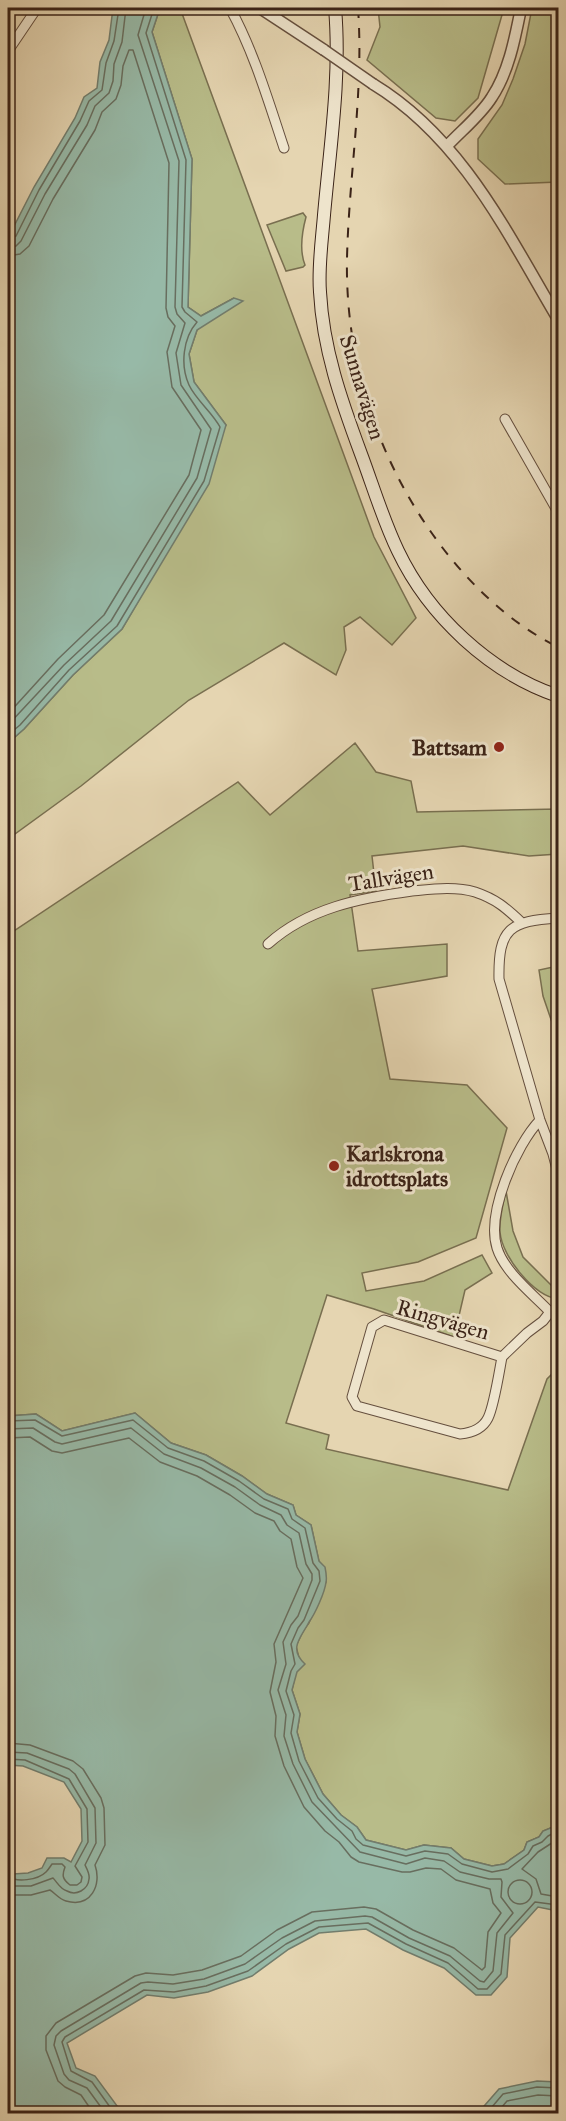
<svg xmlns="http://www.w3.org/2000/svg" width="566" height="2121" viewBox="0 0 566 2121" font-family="'IM FELL Great Primer',serif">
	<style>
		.green { fill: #b8bc89; stroke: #796f50; stroke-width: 1.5 }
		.water { fill: #97b9a7; stroke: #727d6d; stroke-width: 1.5 }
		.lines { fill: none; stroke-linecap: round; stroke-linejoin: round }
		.shore { stroke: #686e5f; stroke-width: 1.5 }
		.minor-casing { stroke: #654f3e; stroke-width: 11 }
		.tertiary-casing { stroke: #654f3e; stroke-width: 13 }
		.secondary-casing { stroke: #3a2217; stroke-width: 14 }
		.minor { stroke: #eee4cc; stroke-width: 9 }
		.tertiary { stroke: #eee4cc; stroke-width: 10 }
		.secondary { stroke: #eee4cc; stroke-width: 12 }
		.rail { stroke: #3a2217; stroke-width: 2; stroke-dasharray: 10 10; stroke-linecap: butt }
		.tertiary-bridge-casing { stroke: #654f3e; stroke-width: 13; stroke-linecap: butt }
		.tertiary-bridge { stroke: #eee4cc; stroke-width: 10 }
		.poi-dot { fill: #8f2418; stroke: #eee4cc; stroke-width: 2 }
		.labels { text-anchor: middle; stroke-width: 6; stroke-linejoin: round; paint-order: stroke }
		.street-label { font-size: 22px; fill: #3a2217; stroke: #eee4cc }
		.poi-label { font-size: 22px; font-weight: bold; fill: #3a2217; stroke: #eee4cc; text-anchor: end }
	</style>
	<rect width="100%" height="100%" fill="#e5d5b1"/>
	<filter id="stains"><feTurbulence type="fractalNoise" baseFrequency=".00333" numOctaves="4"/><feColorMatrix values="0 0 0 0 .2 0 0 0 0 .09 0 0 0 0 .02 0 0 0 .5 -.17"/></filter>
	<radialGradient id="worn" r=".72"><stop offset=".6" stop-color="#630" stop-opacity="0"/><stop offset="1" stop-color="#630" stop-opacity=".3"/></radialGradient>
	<path class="green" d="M160 8H180L374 537 416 618 392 645 360 617 344 627 346 650 336 675 284 643 189 700 81 786 8 839V743L24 729 73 675 122 629 139 600 226 425 194 382 189 354 197 330 234 298 201 316 188 307 192 159 152 32Z
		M378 8H504L478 98 455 121 436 118 367 60 380 27Z
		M532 8H558V182L505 184 478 159V139L502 105 513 79 525 44Z
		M303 213 306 217C302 232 299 250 305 265L303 267 286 271 267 225Z
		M355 743 376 772 411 781 417 812 558 809V854L529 856 463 846 372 856 376 891 350 895 358 951 447 944V976L372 989 390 1079 467 1085 507 1128 476 1238 418 1262 362 1273 366 1291 424 1281 482 1255 492 1273 465 1290 454 1337 374 1309 327 1295 286 1423 329 1435 326 1449 508 1490 547 1379 558 1368V1825L543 1831 539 1837 527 1842 524 1850 504 1864 492 1866 464 1859 451 1848 424 1845 406 1850 366 1840 357 1827 341 1815 323 1794 305 1759 297 1732 300 1714 292 1690 299 1658 296 1646 303 1631 309 1623 326 1582 319 1562 311 1525 296 1515 293 1505 267 1494 242 1476 206 1455 171 1443 135 1413 62 1431 36 1414 8 1416V935L238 782 270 815Z
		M558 966V1040L543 996 539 970Z
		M506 1191 513 1231 523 1257 558 1292V1299C534 1296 502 1257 500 1232 499 1218 503 1204 506 1191Z"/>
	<path class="water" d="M113 8H160L152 32 192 159 188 307 201 316 234 298 243 301 197 330 189 354 194 382 226 425 209 484 122 629 73 675 24 729 8 743V238L34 187 75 118 84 97 97 88 100 62 109 40Z
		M135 1413 171 1443 206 1455 242 1476 267 1494 293 1505 296 1515 311 1525 319 1561 325 1567C326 1572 327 1578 326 1582 325 1592 315 1614 309 1622 301 1638 288 1648 305 1664L297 1672 292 1690 300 1714 297 1732 305 1759 323 1794 341 1815 357 1827 366 1840 406 1850 424 1845 451 1848 464 1859 492 1866 504 1864 524 1850 527 1842 539 1837 543 1831 558 1825V1823V1911L538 1907 510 1938 507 1977 491 1995H476L444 1968 403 1950 366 1929 319 1933 289 1949 252 1976 208 1992 174 1998 147 1995 67 2043 76 2068 95 2076 120 2110 125 2113H8V1865L13 1874 28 1873 42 1868 47 1858H64L71 1862 82 1841 81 1809 64 1782 23 1766 8 1765V1416L36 1414 62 1431Z
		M537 2081 558 2082V2113H478L499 2089Z"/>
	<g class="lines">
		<path class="shore" d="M8 240 16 236 39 190 80 121 89 101 102 90 106 63 114 41 119 8
			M8 247 16 246 21 241 45 194 87 125 95 106 109 93 113 81 114 64 122 42 126 8
			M8 256 20 254 29 246 53 199 95 130 102 112 116 99 121 85 123 66 129 50H133L169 163 166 308 168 317 175 326 167 352 172 387 201 430 189 475 104 615 58 659 8 714
			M8 725 64 665 111 621 197 478 211 429 181 385 176 353 185 323 177 314 175 307 179 161 138 35 146 8
			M8 735 20 725 69 670 117 626 204 481 220 427C212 412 196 400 189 385 180 365 183 338 197 322L185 312 182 307 186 160 146 33 154 8
			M8 1421 35 1420 62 1436 133 1420 168 1448 204 1461 239 1481 264 1499 288 1509 292 1519 305 1528 313 1563 319 1571 320 1581 304 1620 298 1628 291 1644 295 1664 291 1671 286 1691 294 1715 291 1733 299 1761 318 1798 337 1819 352 1831 356 1839 363 1845 406 1856 425 1851 448 1854 462 1864 492 1872 508 1869 528 1854 533 1846 542 1842 548 1836 558 1831
			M8 1429 33 1428 55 1442 62 1444 131 1428 164 1454 201 1468 235 1487 260 1505 281 1515 287 1525 299 1533 306 1564 312 1574V1580L298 1616 291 1625 283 1642 286 1664 278 1690 286 1715 284 1736 293 1764 312 1802 360 1852 406 1864 425 1858 444 1861 460 1872 489 1879H501L502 1882 501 1897 513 1913 497 1933 493 1971 484 1982 480 1981 450 1956 409 1938 372 1917 365 1916 315 1921 282 1938 245 1964 204 1979 173 1984 148 1982 141 1983 61 2031 56 2036 54 2045 64 2074 69 2080 87 2088 106 2114
			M8 1438 30 1437 52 1451 62 1453 129 1438 160 1462 197 1476 230 1495 255 1513 274 1521 280 1531 291 1539 297 1567 303 1578 274 1644 276 1662 270 1692 276 1716 275 1736 284 1766 304 1807 325 1831 339 1842 351 1857 359 1862 402 1872H410L426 1868 441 1869 456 1880 490 1889 493 1903 501 1913 488 1932 485 1967 482 1970 454 1948 413 1930 376 1909 364 1907 312 1912 277 1930 241 1956 202 1970 173 1975 146 1973 135 1976 56 2023 46 2036V2050L58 2081 65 2087 81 2095 94 2114
			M8 1743 30 1745 73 1761 83 1769 101 1798 104 1808 105 1845 95 1865C102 1885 91 1908 66 1901 59 1899 55 1893 50 1890L31 1895H8
			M8 1752 27 1753 69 1769 75 1774 95 1808 96 1843 85 1865C87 1869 90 1874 89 1879 88 1890 76 1896 67 1891 60 1889 57 1882 53 1878L31 1886H8
			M8 1759 25 1760 69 1779 87 1809 88 1842 75 1866 82 1877 81 1882 77 1885H70C62 1879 62 1875 65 1867L62 1864H52C50 1867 48 1870 46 1872 38 1880 16 1883 8 1876
			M558 1839 538 1852 522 1869 536 1879 541 1894 558 1897
			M508 1892a12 12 0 1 1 24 0a12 12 0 1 1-24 0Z
			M115 2114 92 2082 71 2071 62 2042 65 2037 144 1990 174 1992 206 1986 248 1971 286 1944 319 1927 368 1923 406 1944 448 1963 478 1989H487L501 1974 505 1935 535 1902 558 1905
			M486 2114 503 2094 537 2087 558 2088
			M496 2114 507 2101 538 2095 558 2096"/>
		<defs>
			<path id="minor" d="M230 8C254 52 268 100 284 148
				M8 51 37 8
				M505 419 558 512
				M558 918C510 921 498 928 499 979L540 1120 553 1154 558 1173
				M268 944C308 908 360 898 412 891 433 889 455 886 475 892 496 899 506 908 521 922
				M540 1120C516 1145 486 1213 497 1248 505 1273 533 1294 550 1312
				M502 1357C499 1373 494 1406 488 1418 482 1430 471 1433 460 1434L357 1406 352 1397 372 1327 384 1320 502 1357 527 1333 543 1321 550 1312 558 1311"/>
			<path id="tertiary" d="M260 8 324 50
				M373 84C462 138 507 233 558 319
				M447 146C462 130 481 115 492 97 509 71 515 38 521 8"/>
			<path id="secondary" d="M335 8C341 76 330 147 324 215 322 240 318 267 320 292 323 349 341 400 361 454 373 486 383 520 398 551 429 616 490 673 558 696"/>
		</defs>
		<use href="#minor" class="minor-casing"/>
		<use href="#tertiary" class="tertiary-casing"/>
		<use href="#secondary" class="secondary-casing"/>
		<use href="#minor" class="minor"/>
		<use href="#tertiary" class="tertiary"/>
		<use href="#secondary" class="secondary"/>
		<path class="rail" d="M358 8C364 91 349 174 347 258 345 356 375 452 431 532 463 578 507 622 558 647"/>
		<defs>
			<path id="tertiary-bridge" d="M324 50 373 84"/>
		</defs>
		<use href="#tertiary-bridge" class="tertiary-bridge-casing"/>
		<use href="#tertiary-bridge" class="tertiary-bridge"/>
	</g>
	<g class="poi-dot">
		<circle cx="499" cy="747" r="6"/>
		<circle cx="334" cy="1166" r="6"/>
	</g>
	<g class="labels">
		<g class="street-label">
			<text transform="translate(363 387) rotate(73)" y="8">Sunnavägen</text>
			<text transform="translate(391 877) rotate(-9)" y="8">Tallvägen</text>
			<text transform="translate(443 1319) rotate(16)" y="8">Ringvägen</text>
		</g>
		<g class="poi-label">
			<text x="487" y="755">Battsam</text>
			<text x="346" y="1161" text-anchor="start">Karlskrona<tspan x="346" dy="25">idrottsplats</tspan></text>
		</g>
	</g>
	<rect width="566" height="2121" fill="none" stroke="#e5d5b1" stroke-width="30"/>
	<rect x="9" y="9" width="548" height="2103" fill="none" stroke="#3a2217" stroke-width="3"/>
	<rect x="15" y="15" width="536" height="2091" fill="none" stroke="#3a2217" stroke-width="1.5"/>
	<rect width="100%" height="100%" filter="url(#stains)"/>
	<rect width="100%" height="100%" fill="url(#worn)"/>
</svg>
